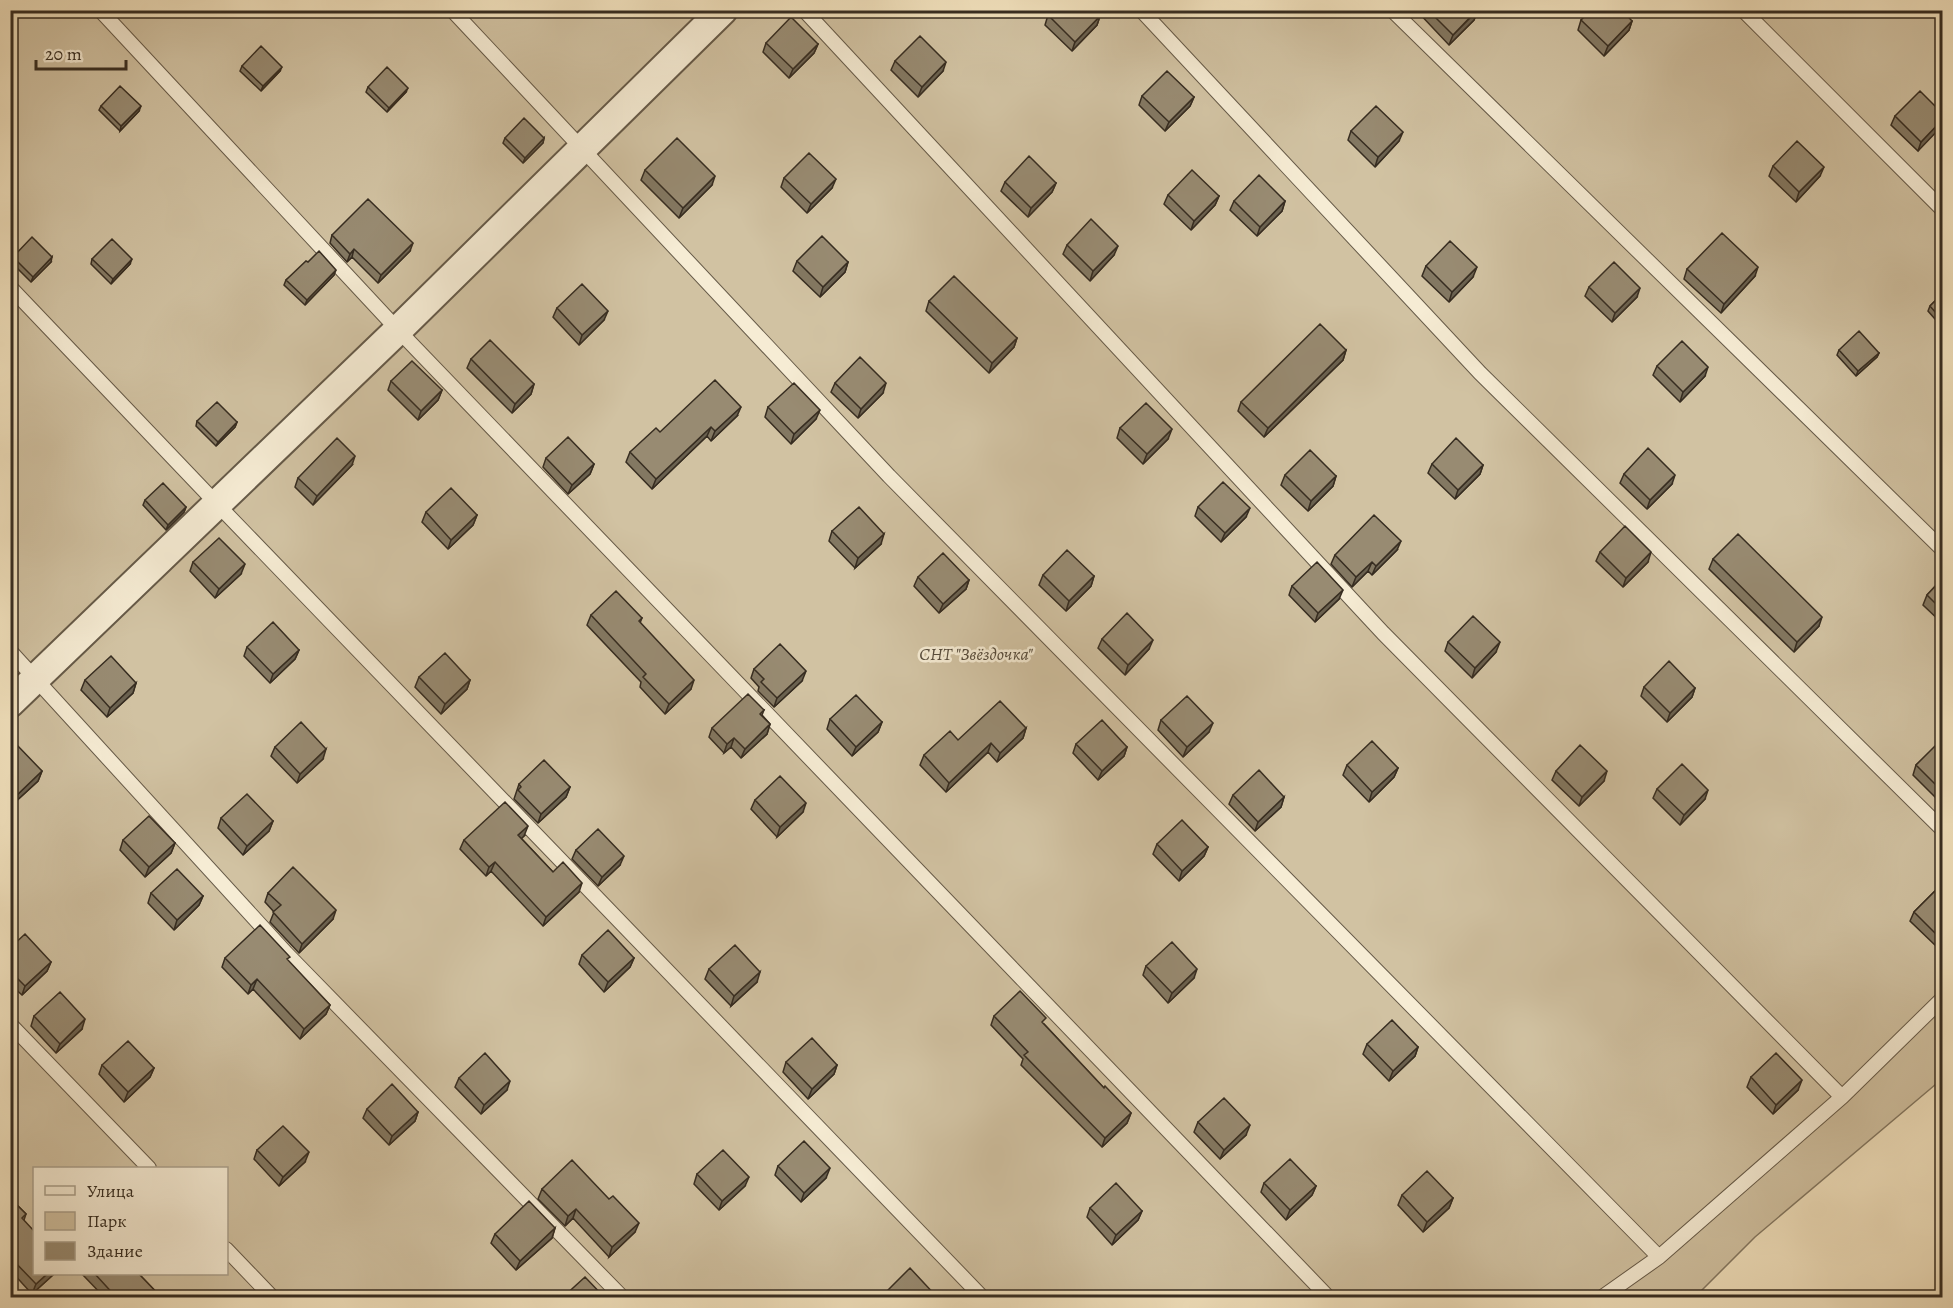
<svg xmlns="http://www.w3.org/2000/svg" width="1953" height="1308" viewBox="0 0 1953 1308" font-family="Alegreya,serif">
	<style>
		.green { fill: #d1c2a2; stroke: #847862; stroke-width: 1.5; fill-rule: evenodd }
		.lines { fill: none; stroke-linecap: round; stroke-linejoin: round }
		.lane-casing { stroke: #665a48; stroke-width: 16 }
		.street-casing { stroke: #665a48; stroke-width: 32 }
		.lane { stroke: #f6ecd4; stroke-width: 14 }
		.street { stroke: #f6ecd4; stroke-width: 28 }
		.wall { fill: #837862; stroke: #372d21; stroke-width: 1.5 }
		.shaded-wall { fill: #6a6150; stroke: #372d21; stroke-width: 1.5 }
		.building { fill: #988b72; stroke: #372d21; stroke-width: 1.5 }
		.labels { text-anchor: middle; stroke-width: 5; stroke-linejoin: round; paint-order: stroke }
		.park-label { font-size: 18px; font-style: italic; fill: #564b3b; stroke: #f6ecd4 }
	</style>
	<rect width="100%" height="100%" fill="#f1e1bd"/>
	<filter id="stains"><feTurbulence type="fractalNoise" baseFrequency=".00333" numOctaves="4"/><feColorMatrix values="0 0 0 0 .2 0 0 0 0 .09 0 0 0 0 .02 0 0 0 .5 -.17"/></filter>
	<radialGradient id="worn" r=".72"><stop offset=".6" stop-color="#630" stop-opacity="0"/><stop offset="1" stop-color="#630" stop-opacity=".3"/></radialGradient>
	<path class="green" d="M10 11H1942V1079L1755 1237 1695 1297H11ZM34 1168H226V1274H34Z"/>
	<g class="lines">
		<defs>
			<path id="lane" d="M100 10 398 330 1329 1298
				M452 10 889 476 1659 1257
				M804 10 1383 633 1842 1097
				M1141 10 1480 373 1942 829
				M1392 10 1942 549
				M1743 10 1942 209
				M10 287 217 504 983 1298
				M10 651 286 953 623 1298
				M10 1024 149 1168
				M226 1249 273 1298
				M1601 1298 1659 1257 1842 1097 1942 999"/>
			<path id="street" d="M10 703 398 330 723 10"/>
		</defs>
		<use href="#lane" class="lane-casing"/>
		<use href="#street" class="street-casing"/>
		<use href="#lane" class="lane"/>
		<use href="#street" class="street"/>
	</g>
	<path class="wall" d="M1416 10H1478L1474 20 1449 45Z
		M1048 15 1100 16 1097 25 1072 51 1045 25Z
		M1581 20 1632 21 1629 30 1604 56 1578 30Z
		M766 43 818 44 814 53 789 78 763 52Z
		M895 61 943 71 918 97 891 70Z
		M242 66 280 71 261 91 240 71Z
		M368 87 406 92 387 112 366 92Z
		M1142 96 1194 97 1190 106 1165 131 1139 105Z
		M101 106 139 111 120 131 99 110Z
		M1942 113 1918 151 1891 125 1895 116Z
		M1351 131 1399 141 1375 167 1348 140Z
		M505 138H544L543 143 523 163 503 143Z
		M1773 166 1820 176 1796 202 1769 176Z
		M645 170 712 185 679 218 641 180Z
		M784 178 832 188 807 213 781 187Z
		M1005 182 1056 183 1052 192 1028 217 1001 191Z
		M1168 195 1219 196 1215 205 1191 230 1164 204Z
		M1234 201H1285L1282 211 1257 236 1230 210Z
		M332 235 410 251 378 283 352 257 347 262 330 243Z
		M1067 245 1114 255 1090 281 1063 254Z
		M13 257 51 262 31 282 11 262Z
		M92 259 130 264 111 284 91 264Z
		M797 261 848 262 845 272 820 297 793 271Z
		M308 262 334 275 305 305 284 285 286 280Z
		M1426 266 1473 277 1449 302 1422 276Z
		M1687 269 1755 276 1721 313 1684 279Z
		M1589 287 1637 297 1612 322 1585 296Z
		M1942 294V327L1928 311 1930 306Z
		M929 301 1017 338 1014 347 989 373 926 311Z
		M557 308 604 320 579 345 553 317Z
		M1346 350 1343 360 1264 437 1238 411 1241 402Z
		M1839 350 1879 353 1877 357 1856 376 1837 355Z
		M471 359 534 384 531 394 512 413 467 368Z
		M1657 366 1705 376 1680 402 1653 375Z
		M391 381 442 390 438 400 418 420 388 390Z
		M835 383 883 393 858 418 831 392Z
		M768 407 816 419 791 444 765 417Z
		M737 416 711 441 707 436 652 489 626 462 630 452 660 432Z
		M197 421 237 422 235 427 216 446 196 426Z
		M1120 428 1168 439 1143 464 1117 438Z
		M546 458 594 464 590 474 568 494 543 467Z
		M1432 464 1483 465 1480 474 1455 499 1428 473Z
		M352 465 313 505 295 487 298 478Z
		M1624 474 1672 484 1647 509 1620 483Z
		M1285 475 1336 476 1333 486 1308 511 1281 485Z
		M145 500 186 507 184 512 166 530 143 505Z
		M1198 507 1246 517 1221 542 1195 516Z
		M426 512 477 515 473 525 448 549 422 522Z
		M832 531 881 544 855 568 829 541Z
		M1397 550 1372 575 1368 571 1352 587 1331 564 1335 555Z
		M1600 552 1648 562 1623 587 1596 561Z
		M1713 559 1819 626 1794 652 1709 569Z
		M193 562 241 574 215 598 190 571Z
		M1043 575 1094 576 1091 586 1066 611 1039 585Z
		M918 577 969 580 966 589 939 613 914 586Z
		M1942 579V623L1923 605 1927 595Z
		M1292 586 1339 599 1315 622 1289 595Z
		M591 615 642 618 640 623 691 689 665 714 640 687 641 682 587 625Z
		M1102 639 1149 649 1125 675 1098 648Z
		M1448 642 1496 652 1472 678 1445 651Z
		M247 647 299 650 295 659 270 683 244 656Z
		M754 669 802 681 774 707 758 691 759 687 751 678Z
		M419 677 470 680 467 689 441 714 415 687Z
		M85 680 136 683 133 693 107 717 81 690Z
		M1644 687 1695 688 1692 697 1667 722 1641 696Z
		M764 710 762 715 770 724 767 734 741 758 731 747 724 753 709 737 712 728Z
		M830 719 882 722 878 732 852 756 827 729Z
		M1161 720 1209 732 1183 757 1158 730Z
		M1026 728 1023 738 997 762 988 752 946 792 920 765 924 755 958 740Z
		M1942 741V798L1939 801 1913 775 1916 765Z
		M1076 744 1127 747 1124 756 1098 780 1073 753Z
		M275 747 323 759 297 783 271 756Z
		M10 749 42 771 38 781 12 805 10 803Z
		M1347 765 1398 768 1394 777 1369 802 1343 775Z
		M1556 771 1604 781 1579 806 1552 780Z
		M519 784 570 787 566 797 538 823 514 799Z
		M1657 789 1705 799 1680 825 1653 798Z
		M1233 795 1284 797 1281 807 1255 831 1229 804Z
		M755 800 803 812 777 837 751 809Z
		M221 818 273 821 269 831 243 855 218 828Z
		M524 836 521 838 553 872 579 892 543 926 491 871 486 876 460 849 464 840Z
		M123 840 175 843 171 853 145 877 120 850Z
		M1157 844 1208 847 1204 856 1179 881 1153 854Z
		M576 850 620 865 598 886 572 859Z
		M1939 887 1942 942 1937 947 1910 921 1914 912Z
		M151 893 203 896 199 905 174 930 148 903Z
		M268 893 333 919 299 953 270 922 274 912 265 902Z
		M10 948 51 962 47 971 22 995 10 984Z
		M582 955 634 958 630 967 604 992 579 964Z
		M225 958 288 961 330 1005 326 1014 300 1039 253 989 248 994 222 967Z
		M1146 966 1194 978 1168 1003 1143 975Z
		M709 969 757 982 731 1006 705 979Z
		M34 1016 82 1029 56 1053 31 1026Z
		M994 1016 1044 1024 1104 1088 1131 1113 1127 1123 1102 1147 1021 1065 1023 1059 991 1025Z
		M1367 1044 1418 1047 1415 1056 1389 1081 1363 1054Z
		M786 1062 837 1065 834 1074 808 1099 783 1072Z
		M102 1065 154 1068 150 1077 124 1102 99 1074Z
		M1751 1077 1798 1090 1773 1114 1747 1087Z
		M459 1078 507 1090 481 1114 455 1087Z
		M367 1109 418 1112 415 1121 389 1145 363 1118Z
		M1198 1122 1246 1135 1220 1159 1194 1132Z
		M257 1150 305 1162 279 1186 254 1159Z
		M778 1166 826 1178 801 1202 775 1175Z
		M697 1174 745 1186 719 1210 694 1184Z
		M1264 1183 1316 1186 1312 1195 1286 1220 1261 1192Z
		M542 1189 635 1232 609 1257 573 1218 565 1226 538 1199Z
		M1402 1195 1453 1198 1449 1208 1423 1232 1398 1205Z
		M10 1198 26 1214 24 1220 34 1274H54L32 1294 10 1270Z
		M1090 1208 1142 1211 1138 1220 1112 1245 1087 1217Z
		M555 1228 552 1238 516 1270 491 1243 495 1234Z
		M82 1274H139L162 1298H105Z"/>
	<path class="shaded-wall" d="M1478 10 1474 20 1449 45 1453 35Z
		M1100 16 1097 25 1072 51 1075 42Z
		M1632 21 1629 30 1604 56 1608 46Z
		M818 44 814 53 789 78 793 69Z
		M946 62 943 71 918 97 922 87Z
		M282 67 280 71 261 91 263 86Z
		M408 88 406 92 387 112 389 108Z
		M1194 97 1190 106 1165 131 1169 122Z
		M141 106 139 111 120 131 121 126Z
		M1942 120V126L1918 151 1921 142Z
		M1403 132 1399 141 1375 167 1378 157Z
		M544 138 543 143 523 163 525 158Z
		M1824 167 1820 176 1796 202 1799 192Z
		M715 176 712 185 679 218 683 208Z
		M836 179 832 188 807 213 811 204Z
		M1056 183 1052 192 1028 217 1031 208Z
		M1219 196 1215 205 1191 230 1194 221Z
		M1285 201 1282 211 1257 236 1260 227Z
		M413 243 410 251 378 283 381 275Z
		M1118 246 1114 255 1090 281 1093 271Z
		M354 249 352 257 347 262 350 254Z
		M52 257 51 262 31 282 33 277Z
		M132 259 130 264 111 284 113 279Z
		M848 262 845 272 820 297 823 287Z
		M1477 267 1473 277 1449 302 1452 292Z
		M1758 267 1755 276 1721 313 1724 304Z
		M336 270 334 275 305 305 307 300Z
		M1640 288 1637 297 1612 322 1615 313Z
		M608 311 604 320 579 345 582 335Z
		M1017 338 1014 347 989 373 992 363Z
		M1346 350 1343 360 1264 437 1268 428Z
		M1879 353 1877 357 1856 376 1858 371Z
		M1708 367 1705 376 1680 402 1683 392Z
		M886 383 883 393 858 418 861 409Z
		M534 384 531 394 512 413 515 404Z
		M442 390 438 400 418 420 421 411Z
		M741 407 737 416 711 441 715 431Z
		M820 410 816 419 791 444 794 434Z
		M237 422 235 427 216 446 218 442Z
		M711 427 707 436 652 489 656 479Z
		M1172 429 1168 439 1143 464 1147 454Z
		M355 456 352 465 313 505 317 496Z
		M594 464 590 474 568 494 572 485Z
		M1483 465 1480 474 1455 499 1458 490Z
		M1675 475 1672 484 1647 509 1650 500Z
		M1336 476 1333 486 1308 511 1311 501Z
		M186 507 184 512 166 530 168 525Z
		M1250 508 1246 517 1221 542 1225 533Z
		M477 515 473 525 448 549 451 540Z
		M884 534 881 544 855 568 858 558Z
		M1401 541 1397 550 1372 575 1376 566Z
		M1651 552 1648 562 1623 587 1626 578Z
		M1372 562 1368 571 1352 587 1356 577Z
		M245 564 241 574 215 598 219 589Z
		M1094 576 1091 586 1066 611 1069 601Z
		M969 580 966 589 939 613 943 604Z
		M1343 590 1339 599 1315 622 1318 613Z
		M1822 617 1819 626 1794 652 1797 642Z
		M1153 640 1149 649 1125 675 1128 665Z
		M1500 642 1496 652 1472 678 1475 668Z
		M299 650 295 659 270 683 273 674Z
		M806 671 802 681 774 707 777 698Z
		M470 680 467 689 441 714 445 704Z
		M694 680 691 689 665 714 669 704Z
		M136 683 133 693 107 717 110 708Z
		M1695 688 1692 697 1667 722 1670 713Z
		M882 722 878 732 852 756 856 747Z
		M1213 723 1209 732 1183 757 1187 747Z
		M770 724 767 734 741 758 745 749Z
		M1026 728 1023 738 997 762 1000 753Z
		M734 738 731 747 724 753 727 744Z
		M991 743 988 752 946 792 949 783Z
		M1127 747 1124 756 1098 780 1102 771Z
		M326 749 323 759 297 783 300 774Z
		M1398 768 1394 777 1369 802 1372 792Z
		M42 771 38 781 12 805 16 796Z
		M1607 771 1604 781 1579 806 1582 797Z
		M570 787 566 797 538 823 541 814Z
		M1708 790 1705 799 1680 825 1684 815Z
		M1284 797 1281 807 1255 831 1258 822Z
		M806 803 803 812 777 837 780 827Z
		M273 821 269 831 243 855 247 846Z
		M528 826 524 836 515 845 518 835Z
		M175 843 171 853 145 877 149 867Z
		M1208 847 1204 856 1179 881 1182 871Z
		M624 856 620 865 598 886 602 877Z
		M495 862 491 871 486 876 489 867Z
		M582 883 579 892 543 926 546 917Z
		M203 896 199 905 174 930 177 920Z
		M336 910 333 919 299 953 302 944Z
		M1942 936V942L1937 947 1940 938Z
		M634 958 630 967 604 992 608 982Z
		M51 962 47 971 22 995 25 986Z
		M1197 969 1194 978 1168 1003 1172 993Z
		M760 972 757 982 731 1006 734 996Z
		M257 979 253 989 248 994 251 985Z
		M330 1005 326 1014 300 1039 304 1029Z
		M85 1019 82 1029 56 1053 60 1044Z
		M1418 1047 1415 1056 1389 1081 1393 1071Z
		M837 1065 834 1074 808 1099 812 1089Z
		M154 1068 150 1077 124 1102 128 1092Z
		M1802 1080 1798 1090 1773 1114 1776 1105Z
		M510 1081 507 1090 481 1114 484 1105Z
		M418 1112 415 1121 389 1145 392 1136Z
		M1131 1113 1127 1123 1102 1147 1105 1138Z
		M1250 1125 1246 1135 1220 1159 1224 1150Z
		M309 1152 305 1162 279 1186 283 1177Z
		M830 1168 826 1178 801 1202 804 1193Z
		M749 1177 745 1186 719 1210 722 1201Z
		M1316 1186 1312 1195 1286 1220 1290 1210Z
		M1453 1198 1449 1208 1423 1232 1427 1222Z
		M576 1209 573 1218 565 1226 568 1216Z
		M1142 1211 1138 1220 1112 1245 1116 1235Z
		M639 1223 635 1232 609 1257 612 1247Z
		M555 1228 552 1238 516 1270 520 1261Z
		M47 1274H54L32 1294 36 1284Z"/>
	<path class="building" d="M1053 10H1094L1100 16 1075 42 1048 15Z
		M1428 10H1477L1453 35Z
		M1591 10H1622L1632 21 1608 46 1581 20Z
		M791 17 818 44 793 69 766 43Z
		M920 36 946 62 922 87 895 61Z
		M261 46 282 67 263 86 242 66Z
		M387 67 408 88 389 108 368 87Z
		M1167 71 1194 97 1169 122 1142 96Z
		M120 86 141 106 121 126 101 106Z
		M1920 91 1942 113V120L1921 142 1895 116Z
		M1376 106 1403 132 1378 157 1351 131Z
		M524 118 544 138 525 158 505 138Z
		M677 138 715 176 683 208 645 170Z
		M1797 141 1824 167 1799 192 1773 166Z
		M809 153 836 179 811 204 784 178Z
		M1029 156 1056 183 1031 208 1005 182Z
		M1192 170 1219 196 1194 221 1168 195Z
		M1259 175 1285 201 1260 227 1234 201Z
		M368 199 413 243 381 275 354 249 350 254 332 235Z
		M1091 219 1118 246 1093 271 1067 245Z
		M1722 233 1758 267 1724 304 1687 269Z
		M822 236 848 262 823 287 797 261Z
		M32 237 52 257 33 277 13 257Z
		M112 239 132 259 113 279 92 259Z
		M1450 241 1477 267 1452 292 1426 266Z
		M319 251 336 270 307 300 286 280 306 261 308 262Z
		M1614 262 1640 288 1615 313 1589 287Z
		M954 276 1017 338 992 363 929 301Z
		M582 284 608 311 582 335 557 308Z
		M1942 294V320L1930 306Z
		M1320 324 1346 350 1268 428 1241 402Z
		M1859 331 1879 353 1858 371 1839 350Z
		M490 340 534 384 515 404 471 359Z
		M1682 341 1708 367 1683 392 1657 366Z
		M860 357 886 383 861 409 835 383Z
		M412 361 442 390 421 411 391 381Z
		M715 380 741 407 715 431 711 427 656 479 630 452 656 428 660 432Z
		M794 383 820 410 794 434 768 407Z
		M217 402 237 422 218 442 197 421Z
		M1146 403 1172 429 1147 454 1120 428Z
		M568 437 594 464 572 485 546 458Z
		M337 438 355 456 317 496 298 478Z
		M1456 438 1483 465 1458 490 1432 464Z
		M1648 448 1675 475 1650 500 1624 474Z
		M1310 450 1336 476 1311 501 1285 475Z
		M1223 482 1250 508 1225 533 1198 507Z
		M163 483 186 507 168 525 145 500Z
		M451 488 477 515 451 540 426 512Z
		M859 507 884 534 858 558 832 531Z
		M1374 515 1401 541 1376 566 1372 562 1356 577 1335 555Z
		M1625 526 1651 552 1626 578 1600 552Z
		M1738 534 1822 617 1797 642 1713 559Z
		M219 538 245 564 219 589 193 562Z
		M1067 550 1094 576 1069 601 1043 575Z
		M943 553 969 580 943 604 918 577Z
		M1317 562 1343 590 1318 613 1292 586Z
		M1942 579V610L1927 595Z
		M616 591 642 618 639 621 694 680 669 704 643 677 646 674 591 615Z
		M1127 613 1153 640 1128 665 1102 639Z
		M1473 616 1500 642 1475 668 1448 642Z
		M273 622 299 650 273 674 247 647Z
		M780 644 806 671 777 698 761 682 764 679 754 669Z
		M445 653 470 680 445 704 419 677Z
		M111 656 136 683 110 708 85 680Z
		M1669 661 1695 688 1670 713 1644 687Z
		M748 694 764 710 760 714 770 724 745 749 734 738 727 744 712 728Z
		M856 695 882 722 856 747 830 719Z
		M1187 696 1213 723 1187 747 1161 720Z
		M1000 701 1026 728 1000 753 991 743 949 783 924 755 950 731 958 740Z
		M1102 720 1127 747 1102 771 1076 744Z
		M301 722 326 749 300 774 275 747Z
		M1941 740 1942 741V791L1916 765Z
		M1372 741 1398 768 1372 792 1347 765Z
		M16 744 42 771 16 796 10 790V749Z
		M1580 745 1607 771 1582 797 1556 771Z
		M544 760 570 787 541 814 518 790 521 787 519 784Z
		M1682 764 1708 790 1684 815 1657 789Z
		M1259 770 1284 797 1258 822 1233 795Z
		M780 776 806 803 780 827 755 800Z
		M247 794 273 821 247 846 221 818Z
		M505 802 528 826 518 835 553 872 563 862 582 883 546 917 495 862 489 867 464 840Z
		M149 816 175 843 149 867 123 840Z
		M1182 820 1208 847 1182 871 1157 844Z
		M598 829 624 856 602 877 576 850Z
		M293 867 336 910 302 944 273 912 281 905 268 893Z
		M177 869 203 896 177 920 151 893Z
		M1939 887 1942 890V936L1940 938 1914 912Z
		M260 925 290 957 287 959 330 1005 304 1029 257 979 251 985 225 958Z
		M608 930 634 958 608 982 582 955Z
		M25 934 51 962 25 986 10 971V948Z
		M1172 942 1197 969 1172 993 1146 966Z
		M735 945 760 972 734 996 709 969Z
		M1020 991 1046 1018 1042 1022 1104 1088 1105 1086 1131 1113 1105 1138 1024 1055 1028 1052 994 1016Z
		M60 992 85 1019 60 1044 34 1016Z
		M1392 1020 1418 1047 1393 1071 1367 1044Z
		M812 1038 837 1065 812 1089 786 1062Z
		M128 1041 154 1068 128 1092 102 1065Z
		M485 1053 510 1081 484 1105 459 1078Z
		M1776 1053 1802 1080 1776 1105 1751 1077Z
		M392 1084 418 1112 392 1136 367 1109Z
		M1224 1098 1250 1125 1224 1150 1198 1122Z
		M283 1126 309 1152 283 1177 257 1150Z
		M804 1141 830 1168 804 1193 778 1166Z
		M723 1150 749 1177 722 1201 697 1174Z
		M1290 1159 1316 1186 1290 1210 1264 1183Z
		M572 1160 609 1199 613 1196 639 1223 612 1247 576 1209 568 1216 542 1189Z
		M1427 1171 1453 1198 1427 1222 1402 1195Z
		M1116 1183 1142 1211 1116 1235 1090 1208Z
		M10 1198 26 1214 22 1218 34 1231V1274H47L36 1284 10 1257 14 1254 10 1250Z
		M529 1201 555 1228 520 1261 495 1234Z
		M910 1268 936 1296 934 1298H889L885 1293Z
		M95 1274H139L162 1298H117Z
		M585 1277 605 1298H562Z
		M698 1292 703 1298H693Z"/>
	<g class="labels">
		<g class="park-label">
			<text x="976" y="660">СНТ "Звёздочка"</text>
		</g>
	</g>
	<rect width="1953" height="1308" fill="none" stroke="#f1e1bd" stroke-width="36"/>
	<rect x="12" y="12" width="1929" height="1284" fill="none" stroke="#372d21" stroke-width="3"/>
	<rect x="18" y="18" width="1917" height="1272" fill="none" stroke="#372d21" stroke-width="1.5"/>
	<rect x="33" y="1167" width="195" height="108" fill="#f6ecd4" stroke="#aaa08c" stroke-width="1.5"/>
	<rect x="45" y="1186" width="30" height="9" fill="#f6ecd4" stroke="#aaa08c" stroke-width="1.5"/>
	<text x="87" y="1197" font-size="18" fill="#372d21">Улица</text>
	<rect x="45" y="1212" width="30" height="18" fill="#d1c2a2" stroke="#aaa08c" stroke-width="1.5"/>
	<text x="87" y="1227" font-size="18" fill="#372d21">Парк</text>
	<rect x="45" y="1242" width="30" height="18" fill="#988b72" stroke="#aaa08c" stroke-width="1.5"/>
	<text x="87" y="1257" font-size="18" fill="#372d21">Здание</text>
	<path d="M36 60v9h90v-9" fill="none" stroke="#372d21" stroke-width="3"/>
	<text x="45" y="60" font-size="18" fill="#372d21" stroke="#f6ecd4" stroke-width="4.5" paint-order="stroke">20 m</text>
	<rect width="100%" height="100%" filter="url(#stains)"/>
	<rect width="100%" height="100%" fill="url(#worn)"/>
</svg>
